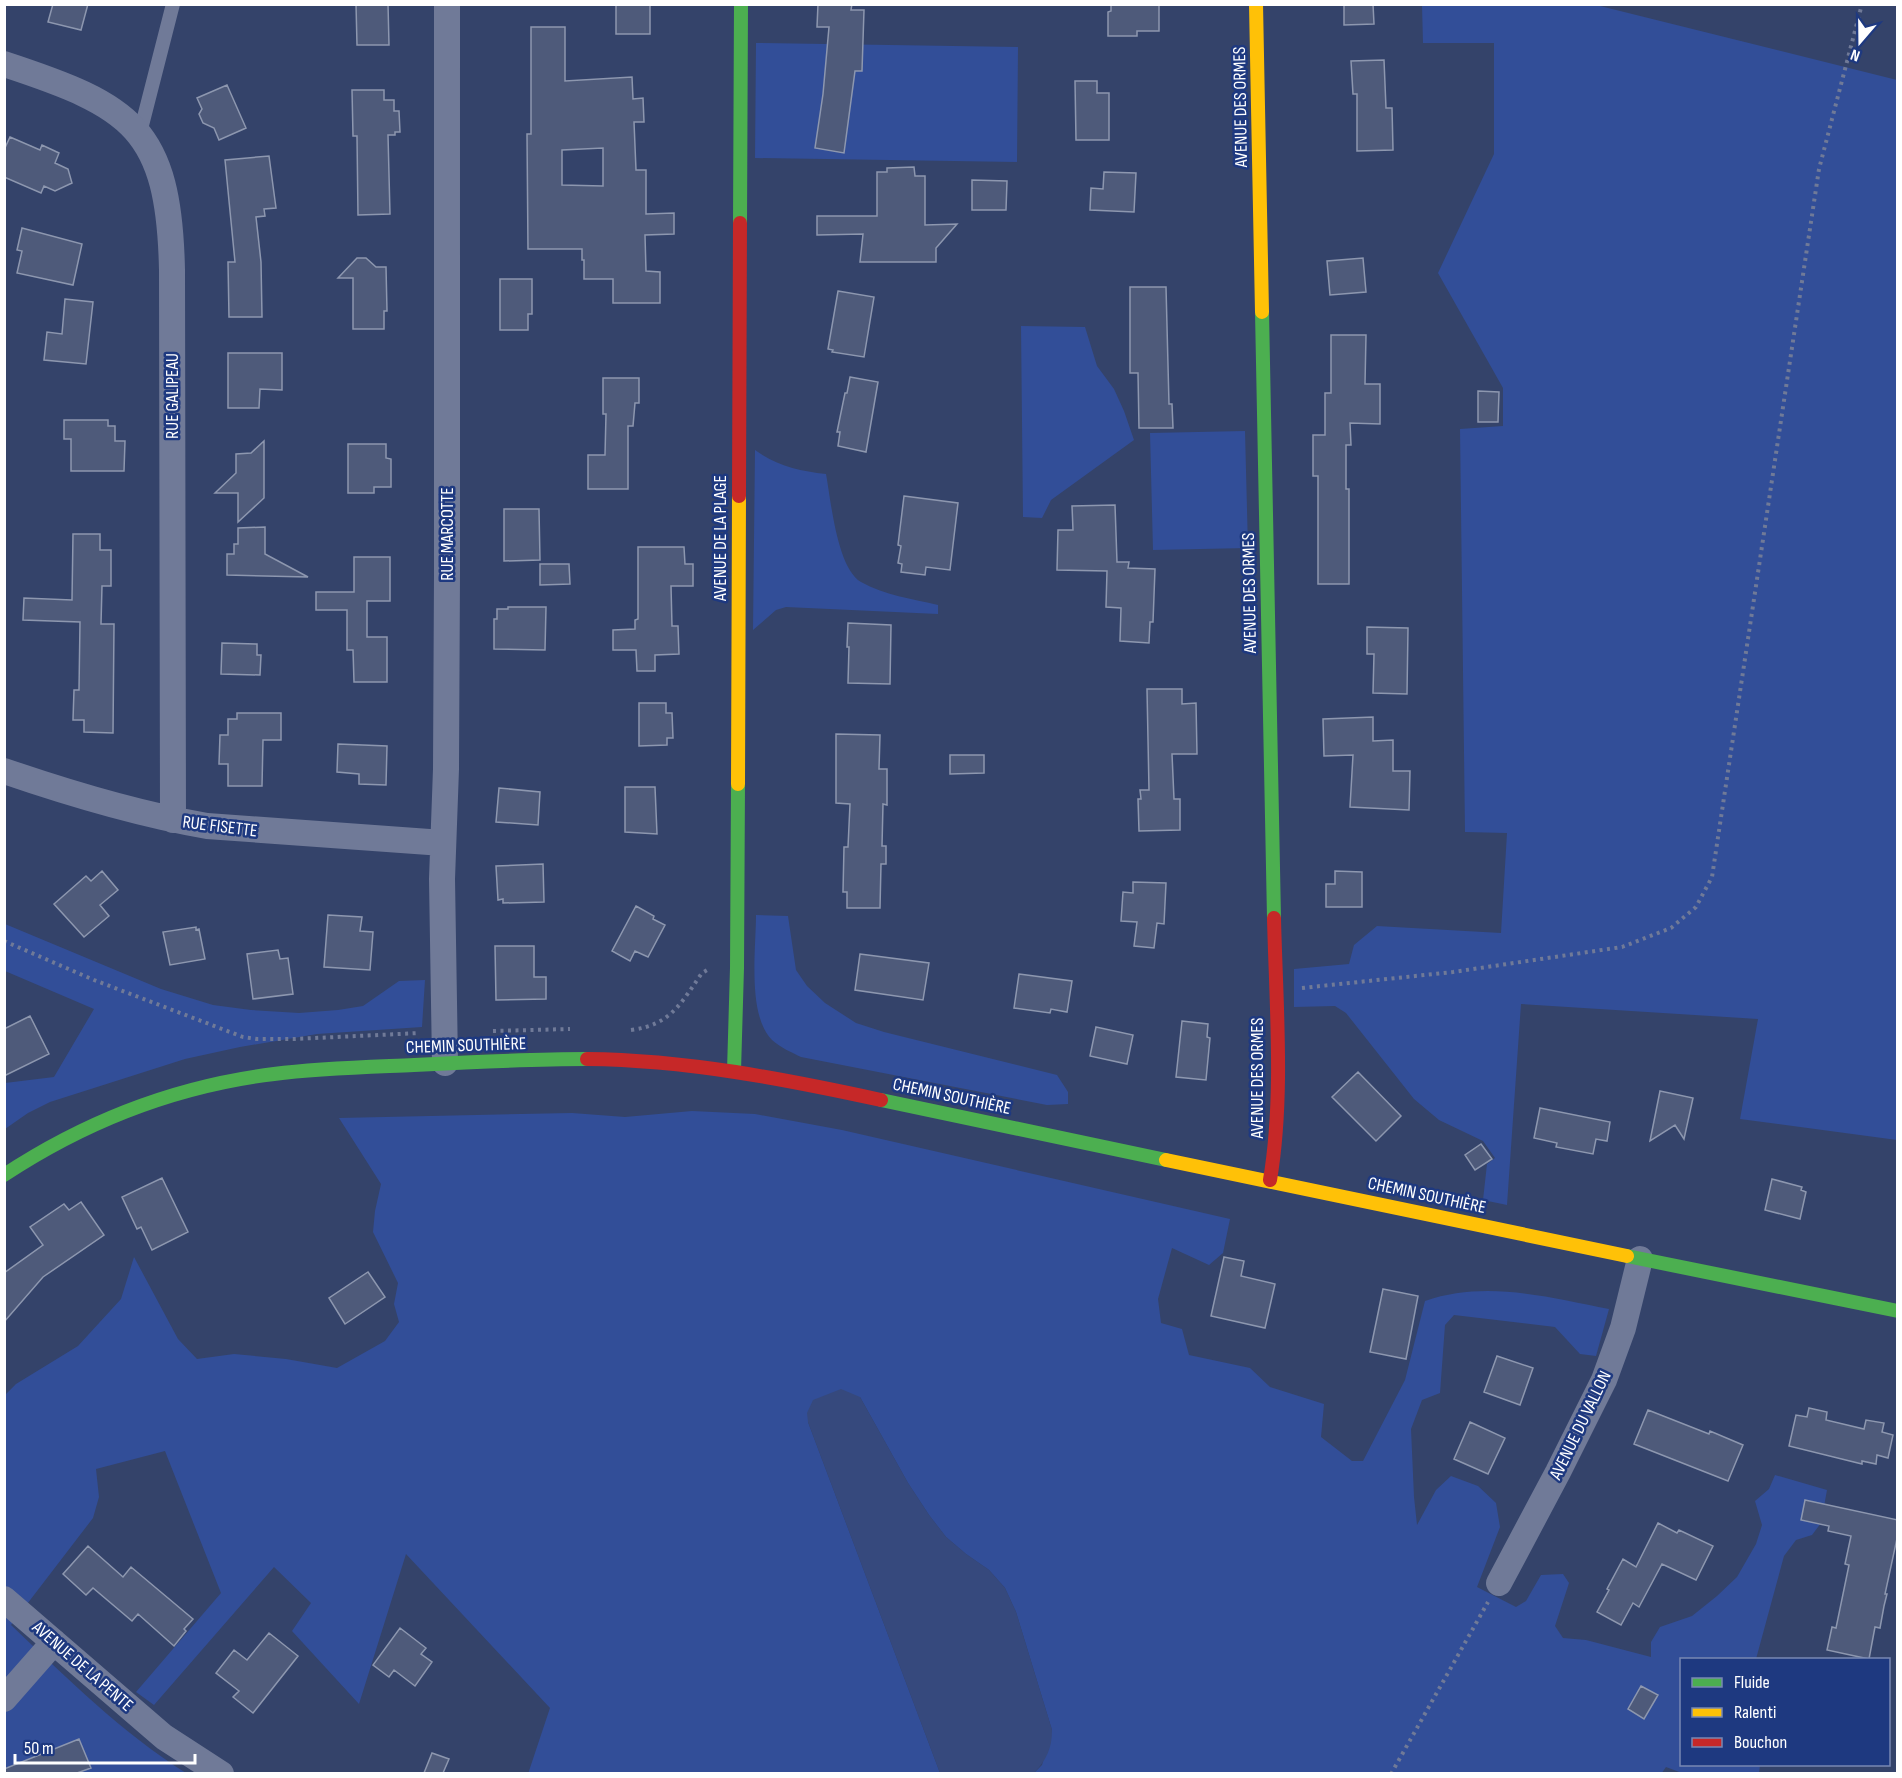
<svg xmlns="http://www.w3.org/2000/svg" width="1902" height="1778" viewBox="0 0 1902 1778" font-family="'Sofia Sans Condensed',sans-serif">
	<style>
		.green { fill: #324e98 }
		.water { fill: #36497d }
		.building { fill: #4e5a7a; stroke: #8d97af; stroke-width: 1.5; fill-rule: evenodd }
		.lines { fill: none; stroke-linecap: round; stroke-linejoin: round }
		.path { stroke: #707a98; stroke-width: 4; stroke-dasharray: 3 4.5; stroke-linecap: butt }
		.lane { stroke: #707a98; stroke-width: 14 }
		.street { stroke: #707a98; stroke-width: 26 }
		.fast { stroke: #4caf50; stroke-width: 14 }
		.slow { stroke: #ffc107; stroke-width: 14 }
		.jam { stroke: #c62828; stroke-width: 14 }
		.labels { text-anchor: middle; stroke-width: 5; stroke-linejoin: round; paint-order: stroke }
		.street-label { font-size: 18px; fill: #fff; stroke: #1e3980 }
	</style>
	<rect width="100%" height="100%" fill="#34436a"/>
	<path class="green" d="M1422 5H1596L1897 80V1140L1740 1119 1758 1019 1521 1004 1507 1205 1483 1200 1487 1164 1495 1158 1483 1141 1439 1120 1414 1099 1346 1013 1335 1006 1294 1007V969L1349 964 1354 945 1377 926 1501 933 1507 833 1465 832 1460 429 1503 426V388L1438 273 1494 154V43H1423Z
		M756 43 1018 47 1017 162 755 158Z
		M1021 326 1085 327 1097 366 1114 389 1124 411 1134 440 1051 500 1042 518 1023 517Z
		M1245 431 1248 548 1153 550 1150 433Z
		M755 450C777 466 799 471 826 474 831 501 837 568 861 582 884 595 913 599 938 605V614L786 607 776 610 753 630Z
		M756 915 788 916 796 970 807 986 825 1003 856 1023 884 1032 1057 1075 1068 1092V1104L1047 1105 801 1057C791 1052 781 1048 772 1040 747 1015 756 949 756 915Z
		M5 924 161 989 213 1005 251 1010 299 1013 338 1010 363 1006 399 981 425 980 422 1027 317 1034 240 1047 185 1059 50 1102 28 1113 5 1129V1083L54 1077 94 1009 5 971Z
		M692 1111 755 1114 842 1130 1230 1219 1223 1253 1209 1265 1172 1248 1158 1299 1161 1323 1182 1329 1189 1355 1250 1368 1270 1387 1324 1404 1321 1437 1352 1461H1363L1405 1380 1425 1301C1485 1280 1549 1297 1609 1309L1596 1356 1580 1354 1555 1327 1454 1315 1445 1325 1440 1393 1422 1400 1411 1429 1414 1497 1417 1525 1436 1490 1451 1476 1478 1486 1496 1503 1500 1527 1477 1587 1516 1607 1526 1601 1541 1575 1563 1574 1569 1583 1555 1626 1563 1638 1586 1640 1651 1657V1642L1660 1627 1692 1616 1717 1596 1737 1577 1756 1544 1762 1525 1755 1501 1769 1489 1775 1475 1827 1490 1821 1523 1812 1535 1796 1540 1784 1556 1756 1659 1682 1660V1764L1760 1765 1759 1773H1682L1666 1767 1661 1774 1034 1773 1042 1765 1052 1730 1016 1612 1005 1588 989 1570 966 1554 946 1537 929 1515 908 1483 860 1397 808 1422 940 1773 528 1774 550 1708 406 1554 359 1704 292 1631 311 1603 274 1567 154 1705 136 1692 221 1593 165 1451 96 1469 99 1497 93 1518 11 1625C67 1678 121 1732 186 1773L5 1774V1395L16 1384 78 1346 121 1299 134 1257 178 1339 197 1359 234 1354 286 1359 337 1368 385 1341 399 1322 394 1304 398 1283 373 1232 375 1211 381 1184 339 1118 572 1113 625 1117Z"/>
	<path class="water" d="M841 1389 860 1397 908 1483 929 1515 946 1537 966 1554 989 1570 1005 1588 1016 1612 1052 1730C1052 1749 1046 1760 1034 1773H940L808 1422 807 1413 813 1400Z"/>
	<path class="building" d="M53 4H88L81 30 48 22Z
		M356 4H388L389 45H357Z
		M616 4H650V34H616Z
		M818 4H852L851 10H864L862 71H855L844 153 815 148 823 94 829 27H817Z
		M1159 4V31H1137V36H1108V12L1111 11V5Z
		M1344 4H1373L1374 24 1344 25Z
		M531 27H565V81L632 77 633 99 643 98 644 122H634L636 170H646V214L674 213V234L645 235 646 271 660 272V303H613V279H584V260H582V249H528L527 134H531ZM603 148V186L562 185V150Z
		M1384 60 1386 108H1392L1393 150 1357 151V94H1353L1351 61Z
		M1075 81H1097V93H1109V140H1076Z
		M227 85 246 128 219 140 214 128 203 123 199 114 202 109 197 98Z
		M352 90H384V100H394V111H399L400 132H395V135H388L390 214 358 215 357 136H353Z
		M10 137 40 150 42 145 59 153 55 163 68 169 72 183 55 191 44 186 41 193 4 177V150Z
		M269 156 276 208 264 209 265 216 256 217 261 262 262 317H229L228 262H235L225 160Z
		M914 167 915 176H925V225L957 224 936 248V262H860L863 234 817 235V216H877V172H887V168Z
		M1104 172 1136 173 1134 212 1090 210 1091 188 1103 189Z
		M972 180 1007 181 1006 210H972Z
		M22 228 82 244 73 285 17 273 22 251 17 250Z
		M357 258H366L376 267H386L387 311H384V329H353V278H338Z
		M1363 258 1366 292 1330 295 1327 261Z
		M500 279H532V314H528V330H500Z
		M1130 287H1166L1169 404H1172L1173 428H1139L1138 373H1130Z
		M838 291 874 297 864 357 832 352 833 350 828 349Z
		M65 299 93 302 86 364 44 360 47 332 62 334Z
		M1331 335H1366L1365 384H1380V424L1350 423 1351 445H1346V489H1349V584H1318V476H1313V435H1325V393H1331Z
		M228 353H282V390L260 389 259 408H228Z
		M850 377 878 382 866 452 838 446 840 432H837L845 393H847Z
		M603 378H639V403H635L633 426H628V489H588V455H605L606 414H603Z
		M1478 391 1499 392 1498 422H1478Z
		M64 420H108V426H115V441H125L124 471H71V439H64Z
		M264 441V498L238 522V493H215L236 473V454L251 453Z
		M348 444H386V458L391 459V487H374V493H348Z
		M904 496 958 503 950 570 926 567 925 575 901 572 902 564 898 563 901 546 898 545Z
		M1115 505 1117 562H1129L1128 568 1155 569 1153 622H1150L1149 643 1120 641 1121 608 1106 607 1107 571 1057 570 1058 530H1073L1072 506Z
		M504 509H539L540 560 504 561Z
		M265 527V554L308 577 227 575V554H234V544H238V528Z
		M73 534H100V550H111V586H102L101 624H114L113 733 84 732V720H73L74 690H79L80 622 23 620 24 598 72 600Z
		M638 547H684L685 564H693V586H671L672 626H678L679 654 655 655V671H637L636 650H613V630L635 629V620L638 619Z
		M354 557H390V601H367V637H387V682H354L353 650H347V610H316V592H354Z
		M540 564H569L570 584 540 585Z
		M508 607H546L545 650 494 649V619H497V609H508Z
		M848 623 891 625 890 684 848 683 849 647H847Z
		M1367 627 1408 628 1407 694 1373 693 1374 654H1367Z
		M222 643 257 644V655H261L260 675 221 674Z
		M1147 689H1182V704L1196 703 1197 754H1172L1174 799H1180V830L1139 831 1138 799H1141L1140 790H1149Z
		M639 703H666V713H672L673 738H667V745L639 746Z
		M237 713H281V740H263L262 786H228V764H219L220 735H228V719H237Z
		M1373 717V741L1393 740V771H1410L1409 810 1350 807 1353 755 1324 756 1323 719Z
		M836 734 880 735 879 769H887V805L883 804 882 846H886V864H881L880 908H847V892H843L844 847H848L850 804 836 803Z
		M338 744 387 746 386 785 359 784V774L337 772Z
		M950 755H984V773L950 774Z
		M625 787H655L657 834 625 832Z
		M499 788 540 792 538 825 496 822Z
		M543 864 544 902 503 903V899L498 900 496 866Z
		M102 871 118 890 100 905 109 916 84 937 54 904 86 876 91 881Z
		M1335 871 1362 872V907H1326V884H1335Z
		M1133 882 1166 883 1164 924 1157 923 1154 948 1134 946 1137 922 1121 921 1123 892 1133 893Z
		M636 906 654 916 653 919 665 925 648 957 635 951 630 961 612 951Z
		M328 915 362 917 360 931 373 932 370 970 324 967Z
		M196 927V930L199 929 205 959 170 965 163 932Z
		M495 946H534V977H546V999L496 1000Z
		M278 950 280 959 288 958 293 994 253 999 247 954Z
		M860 954 929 963 923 1000 855 990Z
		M1019 974 1072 981 1067 1012 1051 1009 1050 1013 1014 1008Z
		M30 1016 49 1054 4 1076V1029Z
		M1182 1021 1208 1024 1207 1037 1210 1038 1206 1080 1176 1077Z
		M1096 1027 1133 1035 1127 1064 1090 1056Z
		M1358 1072 1401 1116 1376 1141 1332 1097Z
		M1660 1091 1693 1098 1684 1139 1675 1125 1650 1141Z
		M1540 1108 1610 1122 1607 1141 1596 1139 1593 1154 1556 1147 1557 1143 1534 1138Z
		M1481 1144 1492 1159 1475 1170 1465 1155Z
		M162 1178 188 1232 152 1250 141 1227 137 1229 122 1197Z
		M1772 1179 1802 1187 1801 1190 1806 1192 1800 1219 1765 1210Z
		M81 1202 104 1235 43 1277 4 1322V1273L43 1245 30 1227 64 1204 69 1210Z
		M1224 1257 1244 1261 1241 1276 1275 1284 1265 1328 1211 1316Z
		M368 1272 385 1297 345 1324 329 1298Z
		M1383 1289 1418 1296 1406 1359 1370 1352Z
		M1497 1356 1533 1368 1520 1405 1484 1392Z
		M1809 1408 1827 1412 1826 1420 1864 1429 1866 1420 1884 1423 1882 1432 1893 1435 1888 1458 1877 1455 1876 1464 1862 1461V1464L1789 1446 1796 1415 1807 1417Z
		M1648 1410 1709 1434 1710 1431 1743 1445 1728 1481 1634 1444Z
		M1470 1422 1505 1438 1488 1474 1454 1459Z
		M1805 1500 1898 1520V1534L1885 1594H1887L1884 1606 1880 1628 1875 1627 1869 1659 1827 1650 1832 1627 1836 1628 1849 1565 1845 1564 1851 1536 1828 1531 1829 1526 1801 1520Z
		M1658 1523 1677 1533 1679 1530 1713 1546 1696 1580 1662 1564 1639 1607 1633 1603 1621 1625 1597 1612 1609 1590 1607 1589 1623 1559 1636 1567Z
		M88 1546 123 1577 131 1567 193 1619 184 1629 186 1631 174 1646 138 1614 132 1621 93 1588 86 1595 63 1574Z
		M400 1628 426 1648 421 1654 432 1662 415 1686 394 1670 389 1677 373 1665Z
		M269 1633 298 1656 253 1713 233 1697 239 1691 216 1673 234 1650 247 1660Z
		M1641 1686 1658 1695 1644 1719 1628 1709Z
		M79 1739 91 1768 77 1773H4V1769Z
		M432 1753 449 1759 443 1773H424Z"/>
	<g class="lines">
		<path class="path" d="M4 941 94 980 243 1037 257 1039H294L420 1033
			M1302 988 1453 972 1622 947 1671 928 1696 907 1712 877 1819 169 1862 4
			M631 1030C671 1025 681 1003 702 973L709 969
			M493 1031 570 1029
			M1391 1774 1488 1602"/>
		<path class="lane" d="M140 133 173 4"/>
		<path class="street" d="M4 64C132 106 169 128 172 270L173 820
			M4 771C71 794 137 814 207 826L443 843
			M445 1063 442 879 446 769 447 574V4
			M1499 1583 1558 1472 1604 1380 1623 1328 1640 1259
			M4 1599 164 1737 221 1774
			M4 1699 54 1642"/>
		<path class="fast" d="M740 223 741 4
			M1262 312 1274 918
			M734 1071 737 968 738 784
			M881 1100 1166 1160
			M4 1175C86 1121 176 1086 274 1074 320 1068 368 1067 414 1065 472 1062 530 1059 587 1059
			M1627 1256 1898 1311"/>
		<path class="slow" d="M1256 4 1262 312
			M738 784 739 496
			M1166 1160 1627 1256"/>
		<path class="jam" d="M739 496 740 223
			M587 1059C687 1060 784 1079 881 1100
			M1270 1180C1284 1096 1276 1004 1274 918"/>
	</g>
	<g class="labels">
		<g class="street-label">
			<text transform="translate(1240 107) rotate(-91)" y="6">AVENUE DES ORMES</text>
			<text transform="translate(172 396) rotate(-90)" y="6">RUE GALIPEAU</text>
			<text transform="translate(447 534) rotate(-90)" y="6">RUE MARCOTTE</text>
			<text transform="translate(720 538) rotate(-90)" y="6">AVENUE DE LA PLAGE</text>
			<text transform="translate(1249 593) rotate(-91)" y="6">AVENUE DES ORMES</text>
			<text transform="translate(220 826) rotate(7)" y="6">RUE FISETTE</text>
			<text transform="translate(466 1045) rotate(-2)" y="6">CHEMIN SOUTHIÈRE</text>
			<text transform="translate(1257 1078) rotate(-90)" y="6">AVENUE DES ORMES</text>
			<text transform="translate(952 1096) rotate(12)" y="6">CHEMIN SOUTHIÈRE</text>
			<text transform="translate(1427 1195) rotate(12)" y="6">CHEMIN SOUTHIÈRE</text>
			<text transform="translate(1580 1425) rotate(-64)" y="6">AVENUE DU VALLON</text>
			<text transform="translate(83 1666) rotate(41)" y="6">AVENUE DE LA PENTE</text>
		</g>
	</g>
	<rect width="1902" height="1778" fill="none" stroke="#ffffff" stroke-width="12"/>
	<rect x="1680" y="1658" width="210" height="108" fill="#1e3980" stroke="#7888b3" stroke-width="1.5"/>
	<rect x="1692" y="1678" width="30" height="9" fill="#4caf50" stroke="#7888b3" stroke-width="1.5"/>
	<text x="1734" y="1688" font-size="18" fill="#ffffff">Fluide</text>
	<rect x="1692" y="1708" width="30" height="9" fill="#ffc107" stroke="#7888b3" stroke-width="1.5"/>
	<text x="1734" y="1718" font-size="18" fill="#ffffff">Ralenti</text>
	<rect x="1692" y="1738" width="30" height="9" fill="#c62828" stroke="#7888b3" stroke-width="1.5"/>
	<text x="1734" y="1748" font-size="18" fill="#ffffff">Bouchon</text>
	<g transform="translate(1860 42) rotate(200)" stroke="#1e3980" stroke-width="4.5" paint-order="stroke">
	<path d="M0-4.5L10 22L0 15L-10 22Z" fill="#ffffff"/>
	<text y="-9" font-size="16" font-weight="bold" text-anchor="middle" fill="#ffffff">N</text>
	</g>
	<path d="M15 1754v9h180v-9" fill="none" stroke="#ffffff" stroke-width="3"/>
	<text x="24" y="1754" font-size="18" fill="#ffffff" stroke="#1e3980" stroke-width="4.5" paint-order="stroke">50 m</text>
</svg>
